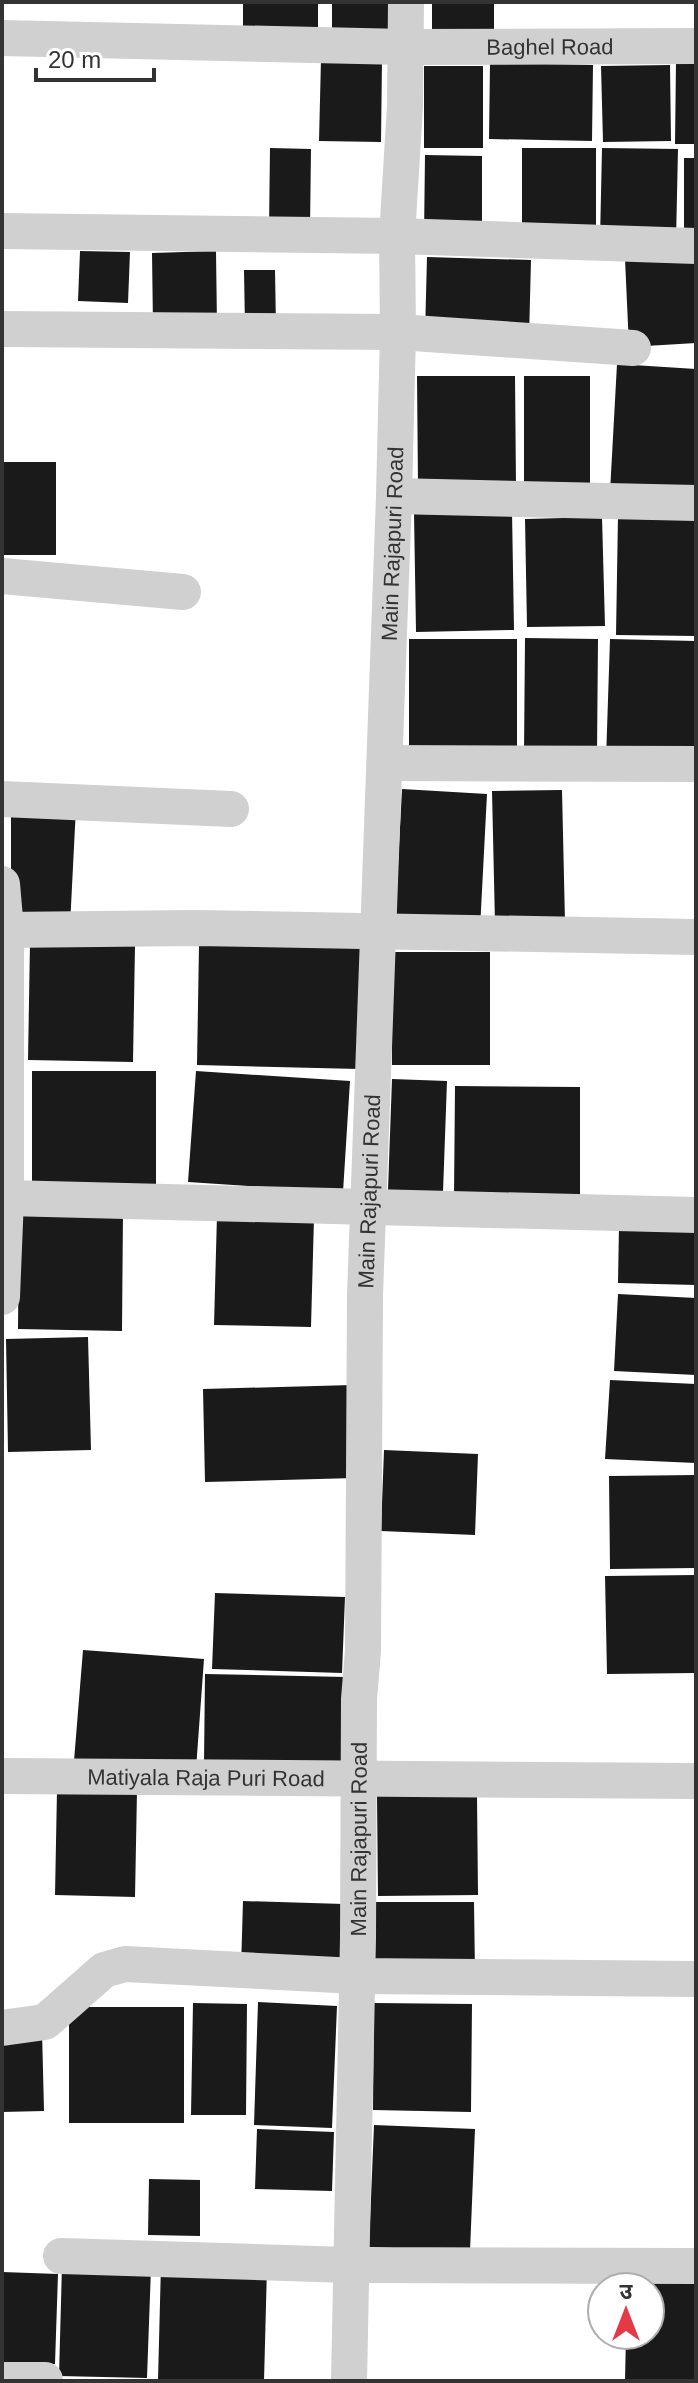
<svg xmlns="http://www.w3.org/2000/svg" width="698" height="2383" viewBox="0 0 698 2383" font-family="Arial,'Noto Sans Devanagari',sans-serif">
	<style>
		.building { fill: #1a1a1a }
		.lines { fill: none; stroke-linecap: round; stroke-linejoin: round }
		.street { stroke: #d0d0d0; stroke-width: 36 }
		.labels { text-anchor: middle; stroke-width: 8; stroke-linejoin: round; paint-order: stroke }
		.street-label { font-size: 22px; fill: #333; stroke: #fff }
	</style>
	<rect width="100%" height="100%" fill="#fff"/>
	<path class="building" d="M243 2H318V35L243 34Z
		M332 2H390L389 40 332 39Z
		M432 2H494V32H432Z
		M321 59 382 60 381 142 319 141Z
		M676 61H696V144H675Z
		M490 63 593 65 592 141 489 139Z
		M670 65 671 141 603 142 601 66Z
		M424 66H483V148H424Z
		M270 148 311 149 310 229H269Z
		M522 148H596V235H522Z
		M602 148 678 149 676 241 600 240Z
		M425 155 482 156V236H424Z
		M684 158H696V236H684Z
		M80 251 130 252 128 303 78 301Z
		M216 251 217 325 153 326 152 253Z
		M696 255V343L629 347 625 259Z
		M427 257 531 260 529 338 425 334Z
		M244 270H275L276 328H245Z
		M617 364 696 369 695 496 610 492Z
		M417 376H515L516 486H418Z
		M524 376H590V492H524Z
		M2 462H56V555H2Z
		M512 511 514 630 416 632 414 513Z
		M618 515 696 517V636L616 635Z
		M602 517 605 626 527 627 525 519Z
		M525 638 598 639 597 754H524Z
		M409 639H517V754H409Z
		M610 639 696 641V762L606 760Z
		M402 789 487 794 480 929 395 925Z
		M562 790 565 922 495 924 492 791Z
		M11 804 76 807 70 926 11 922Z
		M30 943 135 945 133 1062 28 1060Z
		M199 945 362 948 359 1069 197 1065Z
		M392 952H490V1065H392Z
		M32 1071H156V1188H32Z
		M196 1071 350 1081 343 1192 188 1182Z
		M392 1079 447 1081 443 1192 388 1190Z
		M455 1086 580 1087V1196H454Z
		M19 1210 123 1211 122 1331 18 1329Z
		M217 1215 314 1218 311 1327 214 1325Z
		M619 1225 696 1226V1285L618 1283Z
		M618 1294 696 1298V1375L614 1371Z
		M88 1337 91 1450 8 1452 6 1339Z
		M610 1380 696 1384V1463L605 1459Z
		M352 1385 355 1478 205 1482 203 1389Z
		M384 1450 478 1454 475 1535 381 1531Z
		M696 1475V1568L610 1569 609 1476Z
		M696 1575V1673L607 1674 605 1576Z
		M215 1593 345 1597 342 1673 212 1669Z
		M83 1650 204 1659 196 1769 74 1761Z
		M205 1674 346 1677 344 1766 204 1763Z
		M57 1790 137 1791 135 1897 55 1895Z
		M477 1795 478 1895 378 1896 377 1796Z
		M243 1901 344 1904 343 1972 241 1968Z
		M375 1902H474L475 1974 375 1975Z
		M258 2002 337 2006 332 2128 254 2125Z
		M193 2003 247 2004 246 2115H191Z
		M374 2003 472 2004 471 2112 373 2110Z
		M69 2007H184V2123H69Z
		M42 2030 44 2111 2 2112V2031Z
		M374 2125 475 2129 470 2251 369 2247Z
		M257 2129 334 2132 332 2191 255 2189Z
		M149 2179 200 2180V2236L148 2235Z
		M161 2264 267 2267 264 2381 158 2380Z
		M62 2265 151 2268 147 2378 59 2376Z
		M626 2271 696 2272V2381H625L626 2335H650V2287H626Z
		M2 2272 58 2274 55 2364 2 2363Z"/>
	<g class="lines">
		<g class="street">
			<path id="s1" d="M2 38 405 47 696 46"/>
			<path d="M2 231 397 236 696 246"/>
			<path d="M2 329 398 332 633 348"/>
			<path d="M394 496 696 503"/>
			<path d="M2 576 183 592"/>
			<path d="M385 763 696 764"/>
			<path d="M2 799 231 809"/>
			<path d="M2 884 6 930V1198L696 1215"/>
			<path d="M2 930 196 928 696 937"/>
			<path d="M2 1198H6L2 1297"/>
			<path id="s2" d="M2 1776 696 1781"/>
			<path d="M2 2028 45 2022 104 1970 125 1964 356 1976 696 1979"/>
			<path d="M61 2256 349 2265 696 2266"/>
			<path d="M2 2380H45"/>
			<path id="s3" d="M349 2381 358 1938 359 1699 363 1651 365 1295 394 496 398 332 397 236 405 106 406 2"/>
		</g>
	</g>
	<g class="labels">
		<g class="street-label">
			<text dy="8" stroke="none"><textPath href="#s1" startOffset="548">Baghel Road</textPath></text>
			<text dy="8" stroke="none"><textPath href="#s3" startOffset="1838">Main Rajapuri Road</textPath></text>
			<text dy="8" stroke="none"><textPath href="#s3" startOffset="1190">Main Rajapuri Road</textPath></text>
			<text dy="8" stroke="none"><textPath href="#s2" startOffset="204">Matiyala Raja Puri Road</textPath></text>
			<text dy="8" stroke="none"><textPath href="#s3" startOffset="542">Main Rajapuri Road</textPath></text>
		</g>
	</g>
	<rect width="698" height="2383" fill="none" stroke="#333333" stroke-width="8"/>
	<g transform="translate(626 2311)"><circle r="38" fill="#ffffff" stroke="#adadad" stroke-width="2"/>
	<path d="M0-6L14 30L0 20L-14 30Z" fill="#e63946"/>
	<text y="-12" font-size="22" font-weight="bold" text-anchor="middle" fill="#333333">उ</text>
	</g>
	<path d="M36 68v12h118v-12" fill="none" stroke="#333333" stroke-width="4"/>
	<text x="48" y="68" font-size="24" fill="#333333" stroke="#ffffff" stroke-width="6" paint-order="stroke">20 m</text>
</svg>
